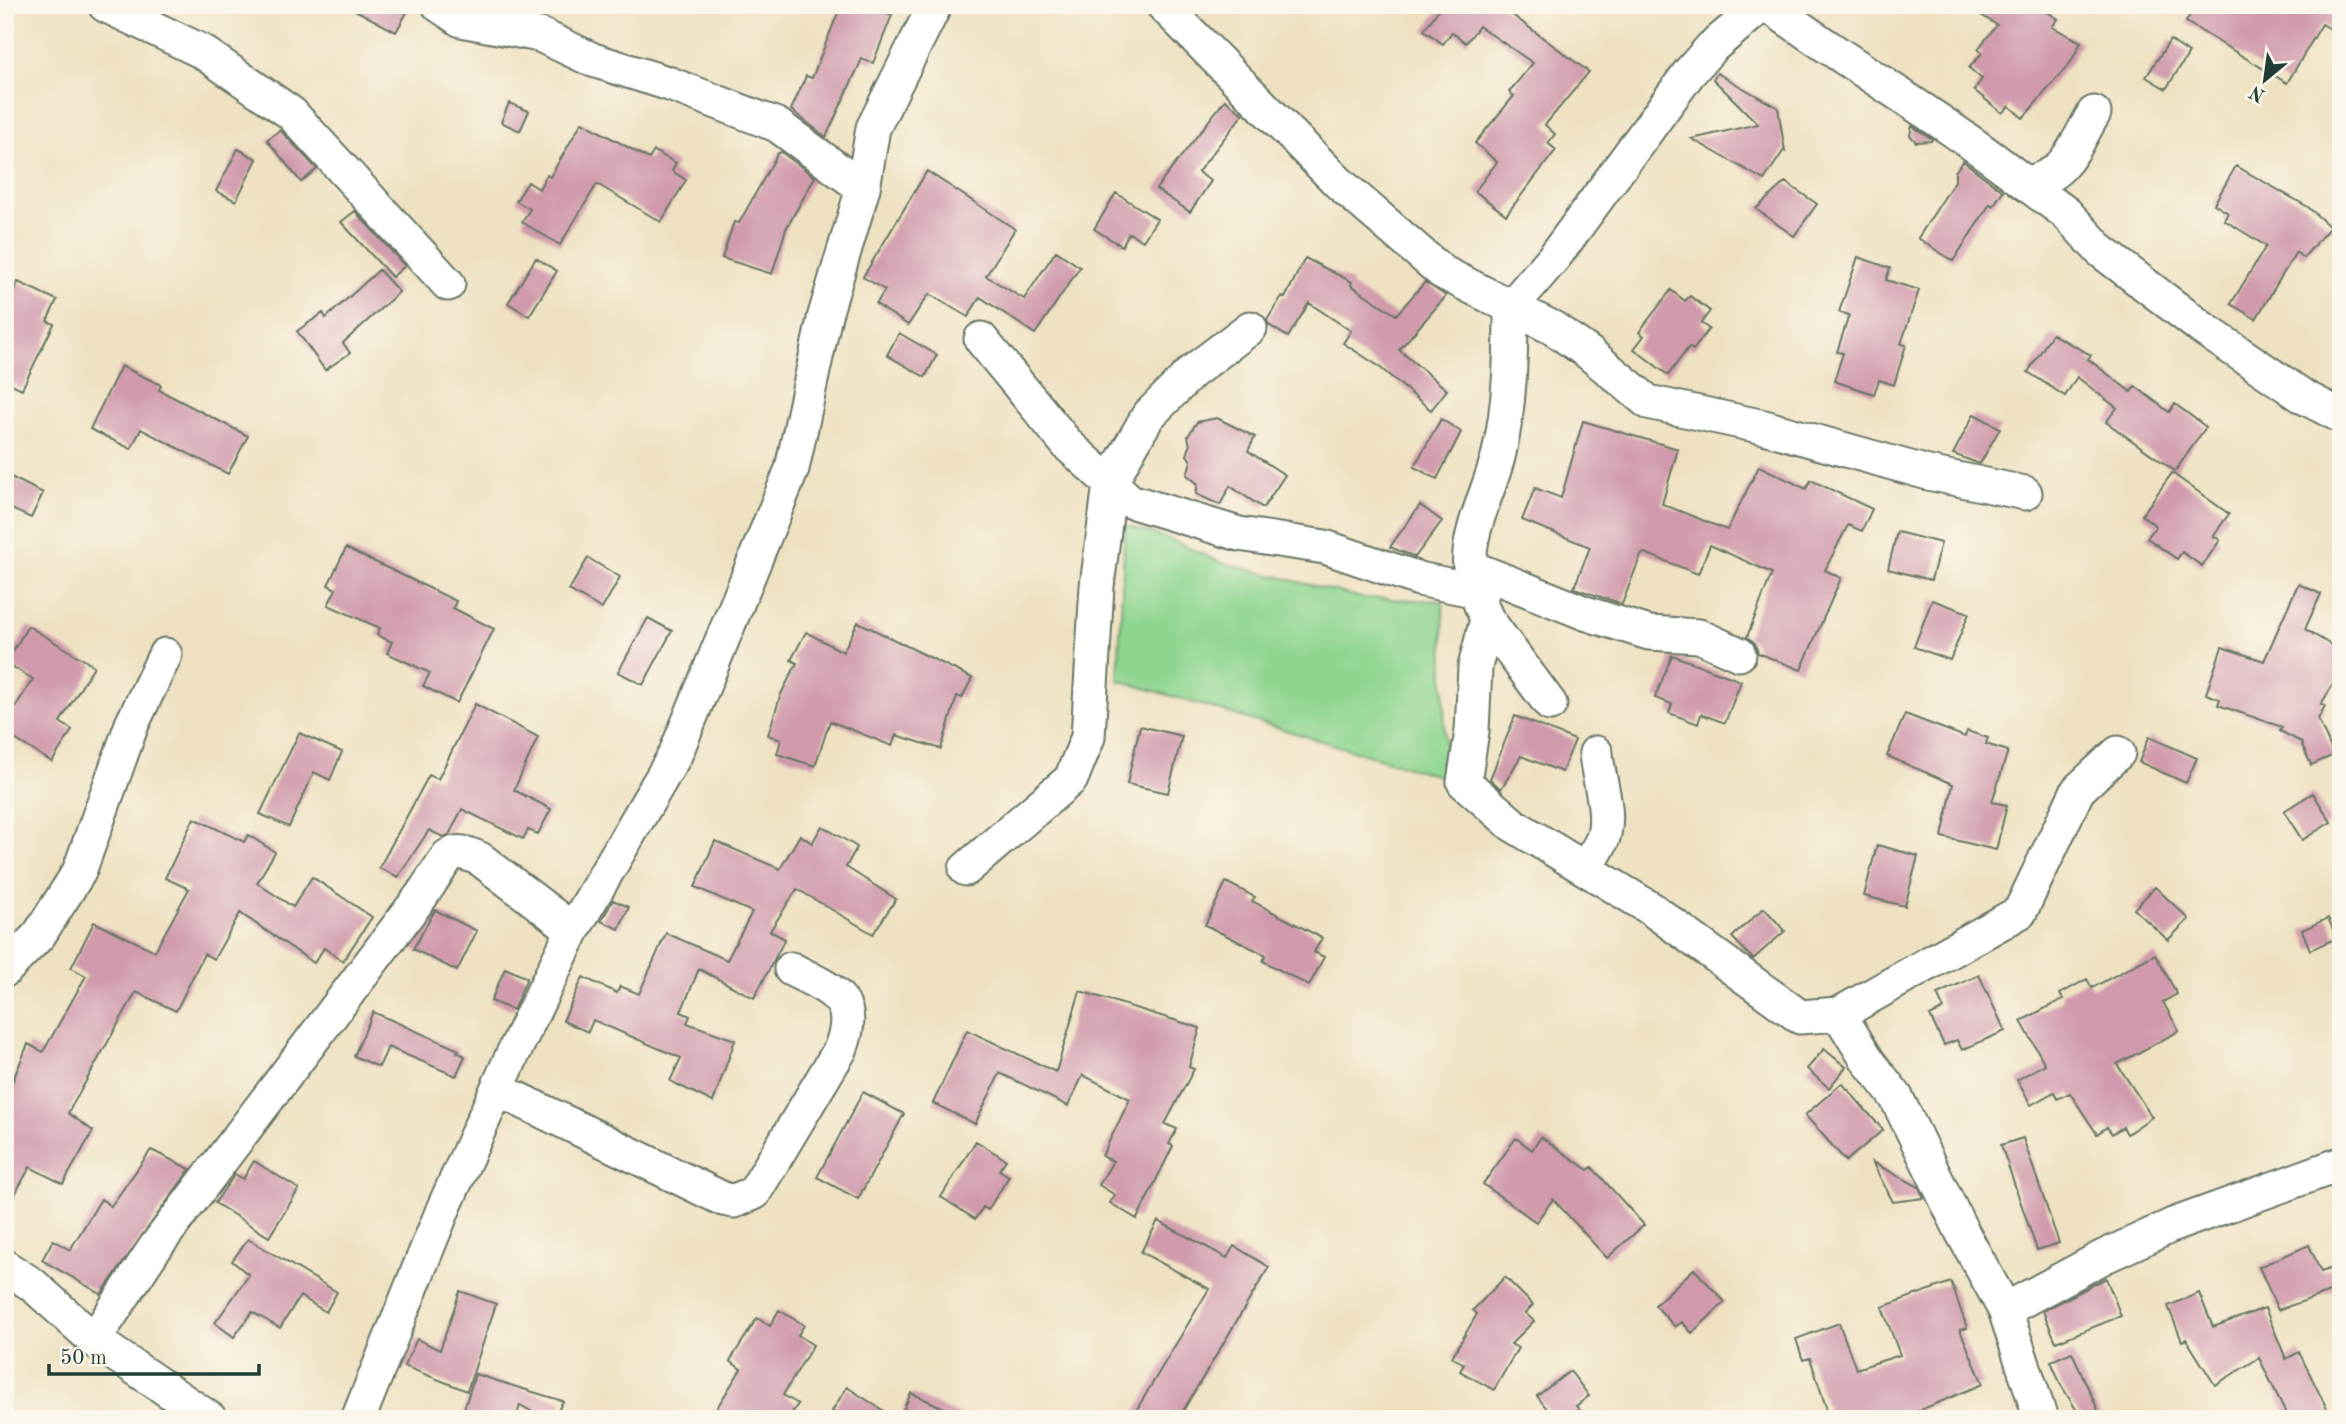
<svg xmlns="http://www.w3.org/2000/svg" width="2346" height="1424" viewBox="0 0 2346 1424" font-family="'Old Standard TT',serif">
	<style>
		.grass { fill: #8ed58f; stroke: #568962; stroke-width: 2 }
		.building { fill: #d09aac }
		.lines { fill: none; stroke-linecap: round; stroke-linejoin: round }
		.minor-casing { stroke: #677665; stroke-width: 37 }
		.minor { stroke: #fff; stroke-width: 33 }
	</style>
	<rect width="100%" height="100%" fill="#fbf7ec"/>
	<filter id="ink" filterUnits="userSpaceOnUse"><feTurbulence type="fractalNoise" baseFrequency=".0143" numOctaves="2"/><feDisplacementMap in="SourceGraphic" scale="14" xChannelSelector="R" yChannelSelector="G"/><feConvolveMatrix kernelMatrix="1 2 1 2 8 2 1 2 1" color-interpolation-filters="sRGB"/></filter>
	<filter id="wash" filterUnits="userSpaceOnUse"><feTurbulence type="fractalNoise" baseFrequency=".00686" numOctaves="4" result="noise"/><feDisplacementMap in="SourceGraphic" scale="28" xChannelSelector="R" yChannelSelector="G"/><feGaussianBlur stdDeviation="1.57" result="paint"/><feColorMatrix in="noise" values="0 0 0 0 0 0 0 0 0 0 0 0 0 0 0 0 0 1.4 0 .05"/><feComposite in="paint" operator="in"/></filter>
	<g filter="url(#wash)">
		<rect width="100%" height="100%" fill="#eee1c1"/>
		<path class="grass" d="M1125 525 1169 539 1220 562 1362 598 1443 601 1445 778 1118 680Z"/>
		<g id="blocks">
			<path class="building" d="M346 5H411L396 32Z
				M841 5H867L892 15 873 63 862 59 826 137 791 110 806 76 812 78Z
				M1442 5H1499L1589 72 1545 125 1555 134 1548 143 1556 150 1506 215 1475 191 1497 162 1475 143 1514 96 1509 92 1533 63 1479 26 1466 43 1452 32 1443 44 1424 30Z
				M1965 5H2037L2058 19 2052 27 2081 42 2071 62 2023 118 2009 106 2002 113 1974 90 1982 79 1969 68 1982 53 1978 49 1997 25Z
				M2196 5H2341V35L2322 24 2287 83 2186 22Z
				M2170 40 2189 53 2166 89 2146 77Z
				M1717 73 1778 108 1785 151 1784 150 1764 180 1692 139 1758 124 1713 79Z
				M1225 100 1243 114 1198 172 1211 181 1190 212 1156 189Z
				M509 103 529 111 520 131 501 122Z
				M582 122 649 159 654 151 676 163 672 171 686 180 661 222 597 184 560 245 522 222 530 209 516 201 528 182 539 189 547 175 550 177Z
				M1912 126 1932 139 1931 141 1916 142 1910 135Z
				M280 130 317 169 301 182 267 140Z
				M238 149 257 159 236 201 216 191Z
				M781 152 815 177 786 229 772 274 722 258 734 222 739 223 778 153Z
				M1963 161 2003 191 1993 206 1990 204 1953 261 1918 238 1955 181V172Z
				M2236 166 2308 207 2330 227 2303 258 2296 252 2256 319 2231 304 2266 246 2224 220 2228 213 2214 204Z
				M927 171 1015 229 986 276 1024 299 1056 251 1080 267 1035 334 980 297 968 317 929 294 908 325 876 304 885 290 863 277Z
				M1785 182 1817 204 1794 236 1756 209Z
				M1116 193 1157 219 1143 241 1129 233 1122 246 1094 229Z
				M355 211 405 266 392 277 341 222Z
				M1858 257 1890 268 1886 280 1919 290 1901 344 1906 345 1894 385 1879 380 1874 394 1834 381 1843 353 1837 352 1849 315 1839 312Z
				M536 258 557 271 529 316 508 303Z
				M1305 258 1352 282 1351 285 1396 315 1425 282 1446 296 1399 350 1447 390 1431 410 1377 365 1343 343 1351 331 1309 303 1288 337 1269 325 1267 320 1282 296 1285 298Z
				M379 270 399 292 343 343 350 353 325 370 297 331 323 313 326 318Z
				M18 282 57 300 47 321 54 324 22 389 5 381V310Z
				M1671 290 1685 301 1690 296 1710 311 1701 323 1709 329 1693 350 1689 347 1668 375 1634 349 1644 336 1639 332Z
				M899 333 937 355 925 377 887 355Z
				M2052 334 2091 355 2088 359 2131 392 2135 386 2169 412 2175 404 2206 427 2175 471 2106 422 2117 408 2077 377 2065 396 2028 372Z
				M121 366 161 385 159 390 248 436 228 474 141 429 131 449 90 429Z
				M1974 414 2000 428 1980 464 1953 454Z
				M1217 418 1255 437 1248 451 1285 475 1263 508 1230 486 1220 505 1196 494 1198 484 1187 475 1191 461 1187 455 1190 446 1188 436 1197 422Z
				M1441 419 1461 432 1437 479 1414 467Z
				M1583 421 1678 449 1662 504 1727 530 1759 466 1806 489 1811 480 1872 509 1862 531 1848 525 1825 570 1841 578 1801 670 1758 653 1755 643 1747 637 1772 573 1710 545 1698 574 1645 553 1641 555 1622 604 1574 588 1590 547 1522 520 1535 488 1561 498Z
				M2172 473 2229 514 2213 536 2220 540 2202 566 2182 552 2177 559 2147 538 2156 526 2142 515Z
				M5 474 43 493 31 518 5 506Z
				M1420 505 1442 521 1415 557 1390 547Z
				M1897 532 1941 543 1931 580 1888 569Z
				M346 548 456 601 453 608 494 629 457 703 423 686 430 673 387 653 392 642 377 635 380 628 328 605 336 589 328 585Z
				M588 558 620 577 602 609 569 590Z
				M2298 584 2321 594 2305 629 2341 651V672L2321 704 2325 706 2318 719 2334 755 2311 765 2301 742 2280 731 2282 727 2218 705 2220 699 2206 694 2222 647 2264 661Z
				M1932 600 1969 613 1950 660 1914 647Z
				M648 618 672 631 643 685 618 672Z
				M858 622 972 678 962 698 957 696 941 749 896 735 892 746 830 721 815 766 777 754 781 740 768 735 781 694 797 663 791 660 806 632 843 652Z
				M28 626 94 666 60 722 72 730 52 762 5 733V723L33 679 6 663Z
				M1672 655 1741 681 1725 723 1701 714 1698 724 1669 713 1672 704 1655 698Z
				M475 704 538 737 514 790 551 809 538 834 528 830 523 839 462 809 449 835 443 837 429 830 398 877 379 868 429 775 438 779Z
				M1905 714 1965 737 1967 731 1988 738 1986 744 2008 751 1992 802 2007 805 1996 850 1942 837 1953 784 1887 756Z
				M1515 716 1575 740 1562 772 1521 756 1501 789 1490 779Z
				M1140 726 1182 736 1168 793 1127 784Z
				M299 733 342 752 330 780 314 772 289 827 260 814Z
				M2149 737 2197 758 2186 783 2139 762Z
				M2313 793 2331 822 2302 840 2284 811Z
				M194 818 244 842 248 835 275 852 257 883 293 907 312 877 372 917 343 961 324 948 314 963 240 913 214 959 204 954 176 1011 136 992 68 1113 93 1131 63 1184 30 1167 5 1212V1099L28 1044 43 1052 86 976 71 968 94 922 155 951 189 889 165 878Z
				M822 826 857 847 846 867 896 899 873 934 797 889 770 931 785 939 754 998 699 969 681 1012 690 1016 687 1023 735 1040 713 1102 670 1081 681 1058 593 1020 588 1032 563 1021 583 977 617 993 620 986 639 994 666 933 727 960 752 912 695 887 715 841 780 869 800 835 812 843Z
				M1877 845 1918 856 1905 906 1864 896Z
				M1226 882 1255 897 1252 901 1322 938 1314 952 1324 957 1309 986 1263 961 1266 955 1205 925Z
				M2155 887 2189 919 2168 940 2134 909Z
				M613 900 629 907 619 929 601 921Z
				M1764 908 1785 931 1753 959 1732 937Z
				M435 910 477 931 457 971 413 949Z
				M2328 918 2337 938 2310 950 2302 930Z
				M2155 954 2177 994 2163 1002 2179 1031 2117 1064 2152 1117 2127 1134 2123 1127 2112 1134 2107 1127 2097 1134 2070 1093 2057 1099 2054 1092 2031 1105 2017 1080 2045 1064 2021 1021 2063 999 2060 994 2087 979 2092 988Z
				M505 968 527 978 513 1010 491 1001Z
				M1979 975 2005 1031 1962 1050 1957 1040 1944 1045 1930 1016 1944 1009 1937 994Z
				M1080 991 1200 1028 1189 1067 1194 1069 1165 1124 1177 1129 1169 1144 1173 1146 1137 1219 1110 1203 1115 1195 1099 1185 1113 1161 1102 1156 1130 1099 1083 1075 1068 1106 1000 1073 975 1124 933 1103 967 1030 1056 1072Z
				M373 1012 459 1050 457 1052 465 1056 456 1076 388 1047 379 1067 354 1056Z
				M1824 1049 1846 1067 1829 1088 1807 1069Z
				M1842 1083 1883 1130 1846 1161 1805 1115Z
				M863 1092 904 1114 858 1199 817 1177Z
				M1541 1137 1588 1170 1592 1167 1644 1225 1607 1258 1553 1199 1536 1222 1483 1184 1516 1138 1532 1150Z
				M2023 1138 2059 1243 2037 1250 2001 1145Z
				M976 1141 1006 1160 999 1170 1009 1176 988 1210 983 1207 975 1219 941 1197Z
				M151 1150 190 1169 101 1294 42 1260 53 1240 70 1250 101 1199 111 1206Z
				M254 1161 299 1189 269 1237 215 1203 235 1174 243 1179Z
				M1872 1162 1919 1187 1924 1198 1893 1202Z
				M1158 1221 1227 1258 1234 1246 1269 1267 1178 1419H1131L1209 1289 1141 1252Z
				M248 1239 337 1292 326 1312 300 1296 280 1328 252 1312 234 1337 215 1323 249 1275 232 1261Z
				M2309 1245 2321 1272 2335 1267 2341 1288 2278 1310 2259 1267Z
				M1694 1269 1725 1302 1692 1333 1682 1322 1675 1327 1655 1305Z
				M1505 1277 1533 1305 1525 1313 1534 1321 1511 1344 1518 1348 1494 1390 1460 1371 1464 1364 1452 1357 1477 1314 1473 1310Z
				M2106 1278 2121 1316 2056 1342 2043 1311Z
				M1951 1282 1967 1328 1960 1330 1983 1384 1899 1419H1830L1810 1358 1803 1360 1796 1339 1839 1323 1856 1369 1900 1355 1882 1307Z
				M460 1291 496 1304 467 1391 404 1366 417 1339 440 1350Z
				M2199 1293 2213 1327 2265 1308 2286 1359 2299 1352 2332 1419H2289L2259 1358 2215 1385 2186 1339 2182 1341 2168 1306Z
				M779 1310 804 1325 798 1335 813 1345 783 1395 798 1404 788 1419H710L741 1369 730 1361 757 1318 770 1326Z
				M2072 1352 2102 1419H2082L2061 1385 2051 1361Z
				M1570 1371 1589 1396 1576 1406 1587 1419H1555L1537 1396Z
				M475 1374 520 1388 563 1401 554 1419H545L520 1405 516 1419H461Z
				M847 1387 896 1419H844L832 1411Z
				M911 1393 968 1419H899Z"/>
		</g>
	</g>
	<g filter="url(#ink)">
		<use href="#blocks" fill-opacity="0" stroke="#677665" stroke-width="2"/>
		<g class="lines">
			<defs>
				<path id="minor" d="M105 5 201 51 291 113 448 284
					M439 5 461 20 540 35 593 60 670 84 777 125 863 188
					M1163 5 1339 183 1442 272 1511 307 1555 256 1689 73 1711 48 1762 5
					M1768 5C1852 67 1943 118 2025 183 2066 178 2074 146 2094 113
					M2025 183 2066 213 2101 251 2202 328 2304 397 2341 416
					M981 339 1068 445 1130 501 1239 534 1325 547 1419 579 1482 592
					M1470 567 1585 613 1649 633 1699 636 1739 654
					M1487 619 1475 667 1472 731 1464 782 1513 825 1650 908 1800 1017 1839 1014
					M1550 704 1487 619 1480 603 1482 592C1476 585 1471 578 1470 568 1466 534 1491 487 1499 453 1510 404 1511 357 1511 307L1553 328 1589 353 1648 402 1764 427 1928 473 2025 493
					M1586 868C1591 858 1602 845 1604 834 1610 807 1598 780 1596 753
					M966 869 1071 779 1088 737 1097 586 1110 483 1148 416 1192 372 1250 328
					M5 970 39 935 79 872 132 724 165 655
					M497 1089 723 1199 734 1201 754 1193 840 1050C861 999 832 990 791 969
					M5 1267 33 1285 94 1340 210 1419
					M2005 1310 2103 1257 2173 1225 2341 1164
					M94 1340 154 1249 422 895 448 856C459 849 469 854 480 859L573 930
					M358 1419 444 1207 512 1056 573 930 675 755 741 594 792 469 825 315 863 188 873 128 935 5
					M2041 1419 2005 1310 1961 1230 1896 1097 1868 1061 1839 1014 2020 912 2078 790 2118 753"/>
			</defs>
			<use href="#minor" class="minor-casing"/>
			<use href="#minor" class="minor"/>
		</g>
	</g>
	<rect width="2346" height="1424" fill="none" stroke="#fbf7ec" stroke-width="28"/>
	<g transform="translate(2265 80) rotate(209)" stroke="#fbf7ec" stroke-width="5" paint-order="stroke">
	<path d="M0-5L12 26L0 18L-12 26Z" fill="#1f3d34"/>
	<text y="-10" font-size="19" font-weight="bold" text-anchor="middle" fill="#1f3d34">N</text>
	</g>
	<path d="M49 1364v10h210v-10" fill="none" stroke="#1f3d34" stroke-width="3.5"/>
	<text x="60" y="1364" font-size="21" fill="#1f3d34" stroke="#fbf7ec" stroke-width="5" paint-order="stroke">50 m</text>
</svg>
